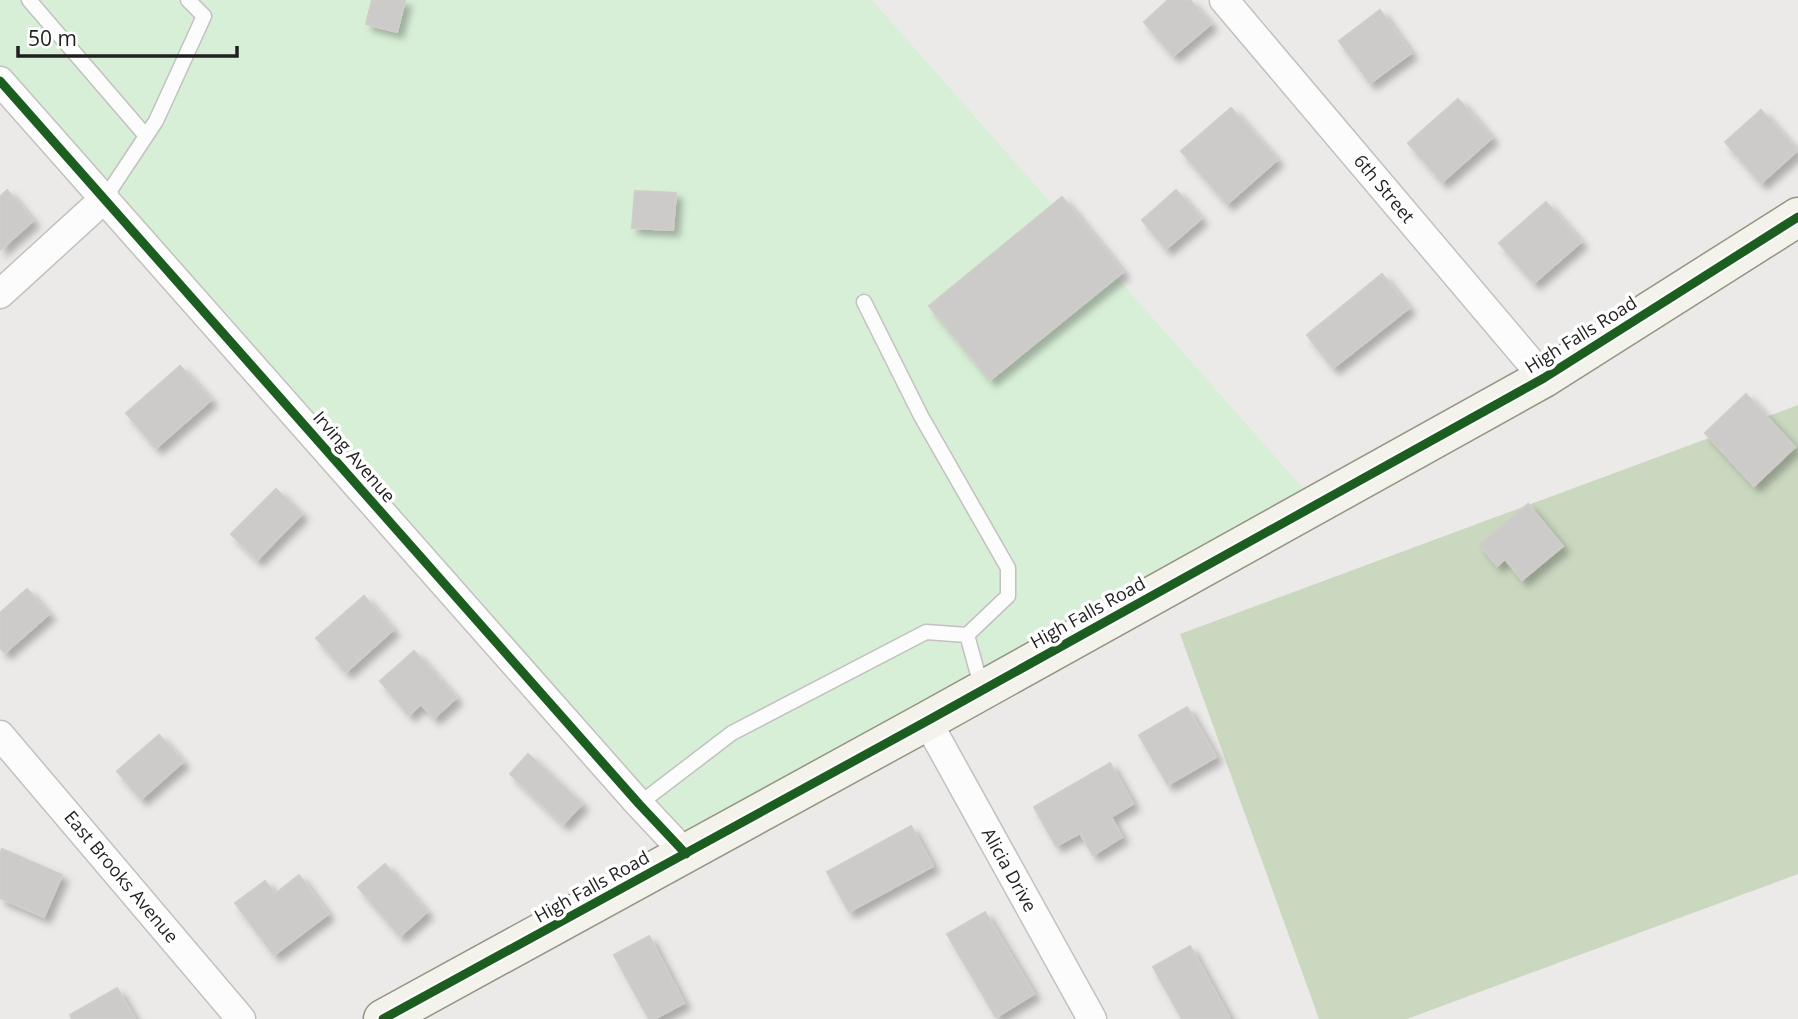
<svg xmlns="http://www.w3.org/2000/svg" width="1798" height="1019" viewBox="0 0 1798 1019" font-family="'Open Sans',sans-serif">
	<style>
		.forest { fill: #cad8c0 }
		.park { fill: #d8efd7 }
		.building { fill: #cdcbc9; stroke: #cfccc9; stroke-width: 2; filter: url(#shadow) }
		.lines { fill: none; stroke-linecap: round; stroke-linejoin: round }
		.lane-casing { stroke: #c2c1c0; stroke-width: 17 }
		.street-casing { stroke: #c2c1c0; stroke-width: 31 }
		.secondary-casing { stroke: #949482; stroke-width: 41 }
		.lane { stroke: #fcfcfc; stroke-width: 14 }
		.street { stroke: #fcfcfc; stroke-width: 28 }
		.secondary { stroke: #f3f2eb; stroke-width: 38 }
		.cycleway-casing { stroke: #fff; stroke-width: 13 }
		.cycleway { stroke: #1b5e20; stroke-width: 9 }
		.labels { text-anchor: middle; stroke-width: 7; stroke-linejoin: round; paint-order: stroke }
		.street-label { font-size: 18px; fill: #1f1f1f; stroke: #fff }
	</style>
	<defs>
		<filter id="shadow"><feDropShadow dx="6" dy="6" stdDeviation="3.5" flood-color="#0004"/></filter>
	</defs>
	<rect width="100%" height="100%" fill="#eceae8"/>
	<path class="forest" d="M1798 405V874L1407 1019H1319L1180 634Z"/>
	<path class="park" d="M0 0H872L1309 495 683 844 0 81Z"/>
	<path class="building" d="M372 0H405L397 32 366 24Z
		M1168 0H1190L1211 24 1173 56 1144 22Z
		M1380 10 1411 53 1370 83 1339 41Z
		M1458 99 1492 138 1442 182 1408 143Z
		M1231 108 1277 160 1227 204 1181 151Z
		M1761 110 1797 151 1761 183 1725 142Z
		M7 190 33 221 0 250V197Z
		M1176 190 1201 219 1166 249 1142 220Z
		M635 191 676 193 673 230 632 228Z
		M1062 197 1123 272 990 380 929 306Z
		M1546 202 1581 242 1534 283 1499 243Z
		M1382 274 1409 308 1333 368 1307 335Z
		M180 366 211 400 156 448 126 413Z
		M1746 394 1795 447 1754 486 1705 433Z
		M276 489 302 514 257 560 231 534Z
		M1528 504 1563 546 1522 580 1505 559 1497 566 1480 545Z
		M27 589 49 614 5 653 0 648V613Z
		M364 596 393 630 346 672 316 638Z
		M414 651 456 698 434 718 421 704 409 715 380 681Z
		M1187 707 1216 757 1168 785 1139 735Z
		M159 735 183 762 141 799 117 771Z
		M528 754 582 804 563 824 510 774Z
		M1110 763 1133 804 1111 817 1122 837 1093 855 1080 833 1056 846 1034 807Z
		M911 826 933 866 849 912 827 872Z
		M2 849 62 875 44 917 0 898V854Z
		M385 864 427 912 400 936 358 887Z
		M299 875 328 914 274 955 235 903 265 881 275 894Z
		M985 912 1034 994 996 1017 947 934Z
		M649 936 684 1003 654 1019H649L614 955Z
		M1190 946 1230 1019H1182L1153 967Z
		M117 988 135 1019H72L70 1015Z"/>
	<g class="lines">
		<defs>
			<path id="lane" d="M29 0 146 136
				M105 198 156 121 204 16 188 0
				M864 302 921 416 1008 568V596L967 635 982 689
				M639 804 732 733 926 632 967 635"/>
			<path id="street" d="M1224 0 1544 378
				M0 81 639 804 686 854
				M0 294 105 198
				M927 721 1092 1019
				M0 735 241 1019"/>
			<path id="secondary" d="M383 1019 927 721 1544 378 1798 217"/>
		</defs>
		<use href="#lane" class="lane-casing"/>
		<use href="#street" class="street-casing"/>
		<use href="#secondary" class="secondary-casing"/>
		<use href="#lane" class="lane"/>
		<use href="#street" class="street"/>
		<use href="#secondary" class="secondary"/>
		<defs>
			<path id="cycleway" d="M0 81 639 804 686 854
				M383 1019 927 721 1544 378 1798 217"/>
		</defs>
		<use href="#cycleway" class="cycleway-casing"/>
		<use href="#cycleway" class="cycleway"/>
	</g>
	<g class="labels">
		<g class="street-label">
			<text transform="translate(1384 189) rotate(50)" y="6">6th Street</text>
			<text transform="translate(1581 335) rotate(-32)" y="6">High Falls Road</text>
			<text transform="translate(354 457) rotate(49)" y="6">Irving Avenue</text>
			<text transform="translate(1088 613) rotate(-29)" y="6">High Falls Road</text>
			<text transform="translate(1009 870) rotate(61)" y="6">Alicia Drive</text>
			<text transform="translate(121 877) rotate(50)" y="6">East Brooks Avenue</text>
			<text transform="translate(592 887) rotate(-29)" y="6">High Falls Road</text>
		</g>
	</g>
	<path d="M18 46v10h219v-10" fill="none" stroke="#1f1f1f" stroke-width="3.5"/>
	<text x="28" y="46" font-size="21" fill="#1f1f1f" stroke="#ffffff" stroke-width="5" paint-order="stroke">50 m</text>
</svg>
